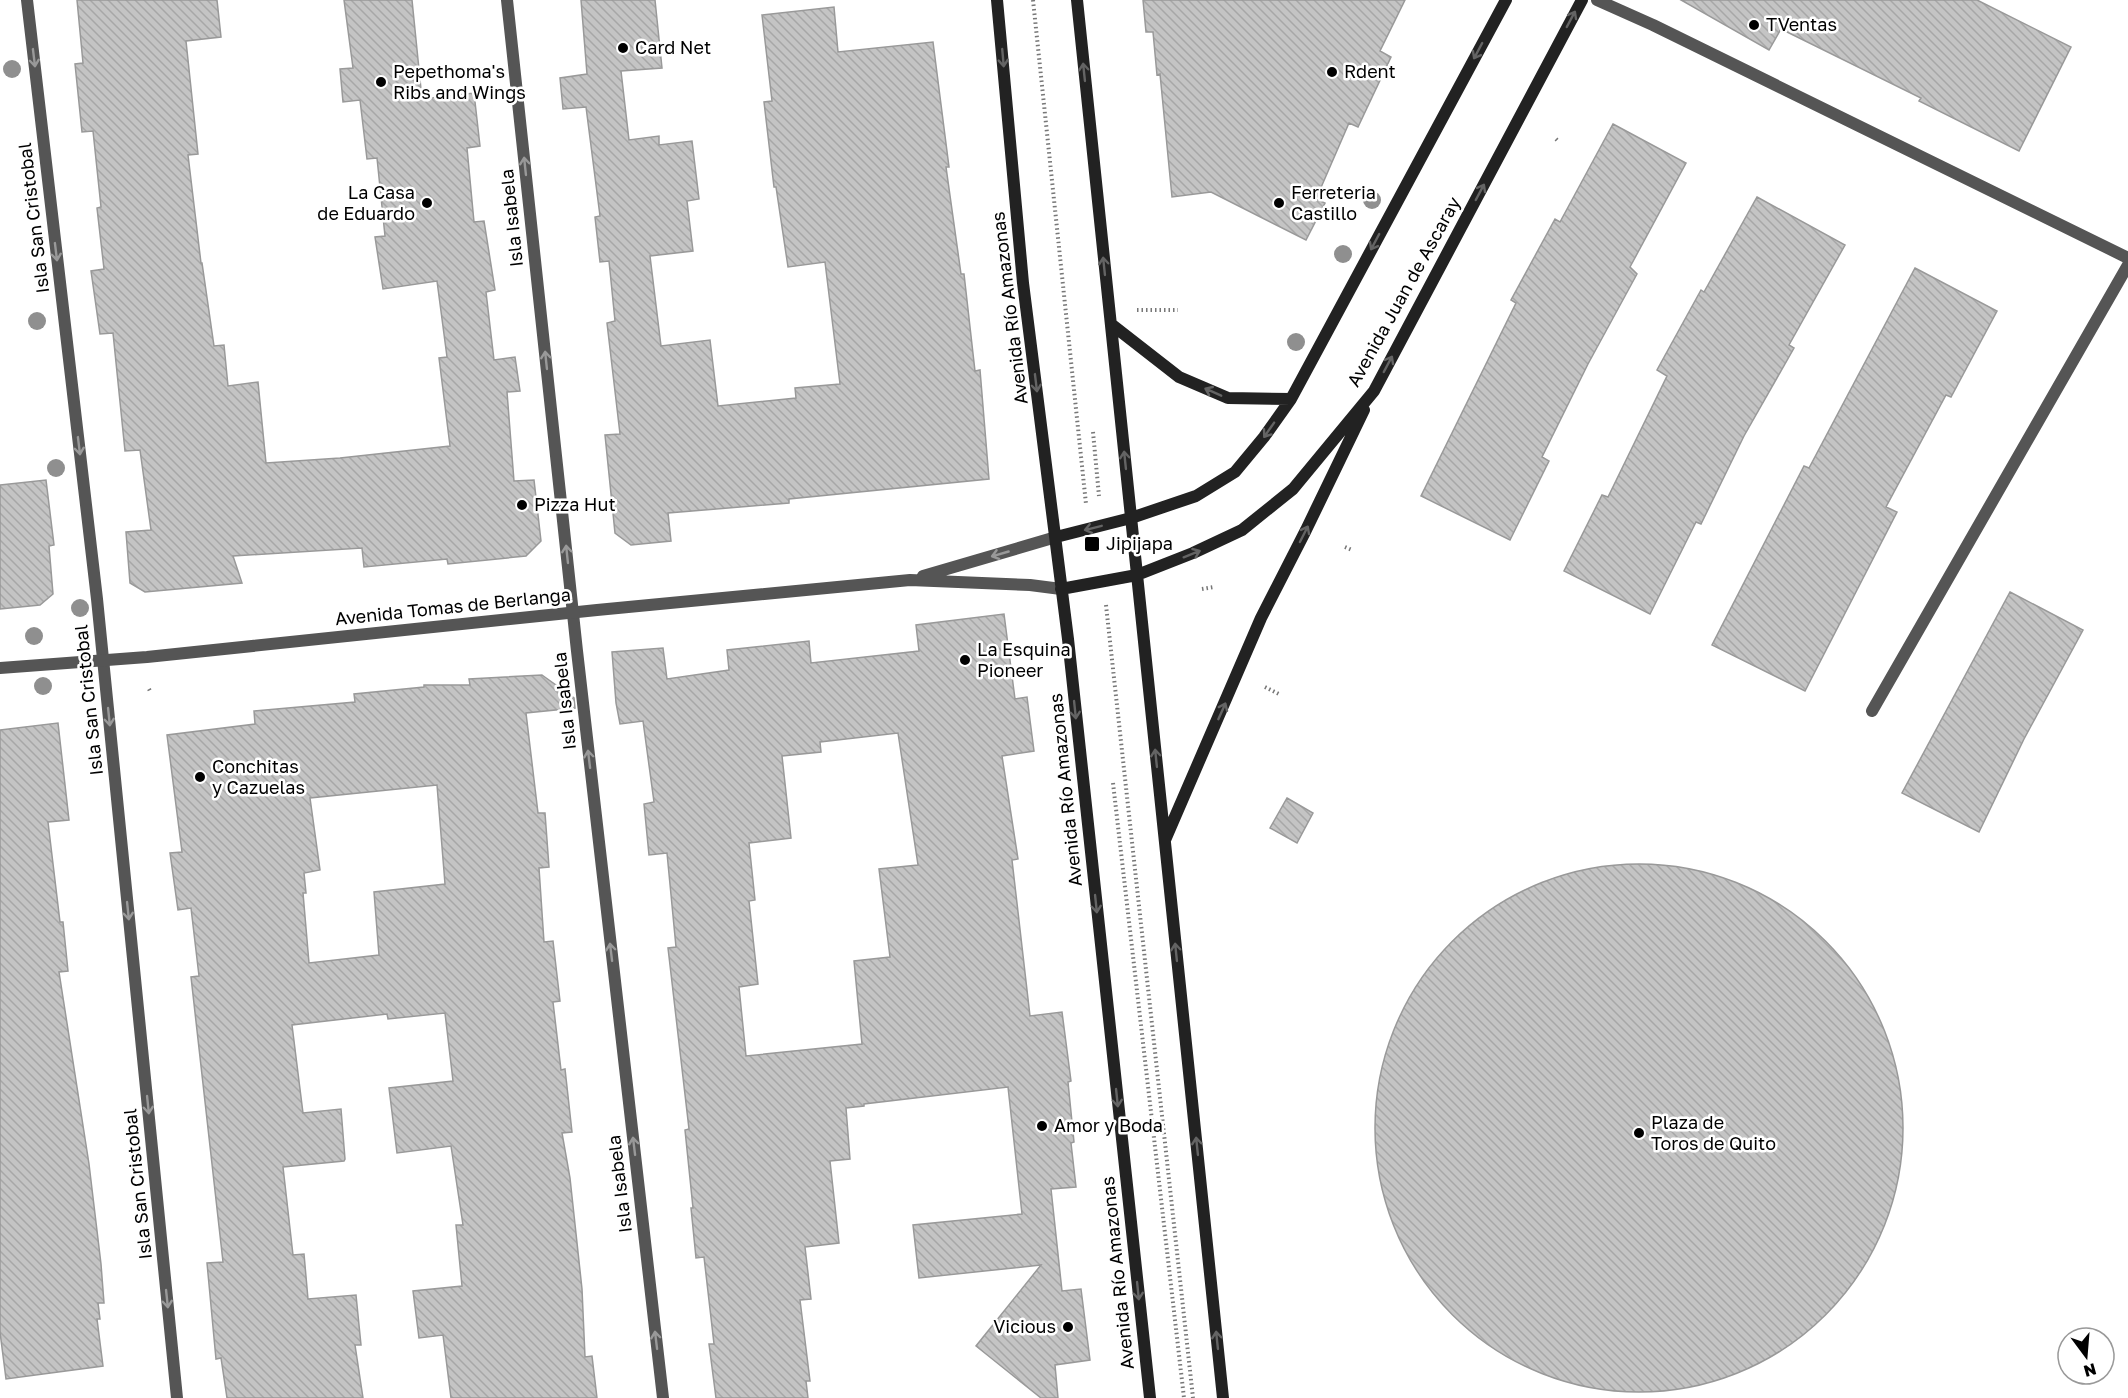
<svg xmlns="http://www.w3.org/2000/svg" width="2128" height="1398" viewBox="0 0 2128 1398" font-family="'Golos Text',sans-serif">
	<style>
		.building { fill: url(#building-back-hatch); stroke: #999; stroke-width: 1.5; fill-rule: evenodd }
		.lines { fill: none; stroke-linecap: round; stroke-linejoin: round }
		.path { stroke: #777; stroke-width: 4; stroke-dasharray: 1.5 3; stroke-linecap: butt }
		.service { stroke: #555; stroke-width: 12 }
		.minor { stroke: #555; stroke-width: 12 }
		.tertiary { stroke: #555; stroke-width: 12 }
		.secondary { stroke: #222; stroke-width: 12 }
		.tree { fill: #8f8f8f }
		.oneway { stroke: #646464 }
		.oneway2 { stroke: #999 }
		.poi-dot { fill: #000; stroke: #fff; stroke-width: 2 }
		.labels { text-anchor: middle; stroke-width: 5; stroke-linejoin: round; paint-order: stroke }
		.poi-label { font-size: 18px; fill: #000; stroke: #fff; text-anchor: start }
		.street-label { font-size: 18px; fill: #000; stroke: #fff }
	</style>
	<defs>
		<pattern id="building-back-hatch" width="6" height="6" patternUnits="userSpaceOnUse" patternTransform="scale(1.5)"><rect width="6" height="6" fill="#c4c4c4"/><path d="M-1 5l2 2M0 0l6 6M5-1l2 2" fill="none" stroke="#a7a7a7"/></pattern>
	</defs>
	<rect width="100%" height="100%" fill="#fff"/>
	<path class="building" d="M77 0H217L221 37 186 41 198 154 188 155 201 263H202L214 346 224 345 228 386 258 382 266 463 340 458 450 446 439 358 447 357 437 281 383 289 375 237 385 236 377 158 367 159 360 100 343 102 340 69 353 68 344 0H412L422 99 474 93 480 146 467 148 474 222 484 221 495 290 486 292 494 360 515 357 520 391 507 392 514 481 534 480 541 541 526 556 448 564 447 559 364 567 362 548 233 556 242 583 145 592 130 583 126 532 151 530 140 450 125 451 113 333 100 334 91 271 104 269 97 208 101 207 93 131 82 132 75 64 83 63Z
		M581 0H655L662 68 621 71 629 140 659 136V145L692 141 699 199 687 201 693 251 650 256 661 346 710 340 718 406 796 398 795 388 840 384 825 262 788 267 776 187H774L764 102 772 101 762 15 834 7 838 52 933 42 949 167H946L961 274H964L975 371 980 370 989 479 789 499V503L668 513 671 541 631 545 615 533 605 435 620 434 607 323 615 321 609 261 600 262 595 217 600 216 586 107 563 109 560 78 587 74Z
		M1143 0H1405L1380 51 1391 57 1358 127 1349 123 1316 199 1325 203 1306 240 1211 192 1172 197 1160 74 1157 75 1153 32H1146Z
		M1681 0H1977L2071 47 2019 151 1919 101 1921 98 1781 29 1769 50Z
		M1613 124 1686 163 1630 267 1637 274 1588 364 1542 457 1549 461 1510 540 1421 496 1516 303 1511 300 1555 219 1560 222Z
		M1757 197 1845 245 1789 345 1794 348 1744 436 1701 524 1696 522 1650 614 1564 571 1602 495 1608 497 1667 376 1657 370 1701 290 1704 292Z
		M1915 268 1997 311 1951 397 1946 395 1886 507 1897 512 1805 691 1712 645 1804 466 1809 468Z
		M46 480 54 545 49 546 53 594 40 605 0 609V485Z
		M2010 592 2083 630 2024 739 1979 832 1902 793Z
		M1004 614 1015 699 1027 697 1034 751 1002 756 1018 859 1012 860 1030 1016 1062 1012 1071 1081 1068 1082 1074 1142 1071 1143 1076 1187 1051 1189 1062 1291 1081 1289 1090 1360 1055 1365 1058 1398H1041L976 1346 1041 1265 919 1278 913 1225 1022 1214 1008 1087 864 1104V1106L846 1108 850 1159 830 1161 839 1243 805 1247 811 1299 800 1300 810 1381H806L808 1398H716L709 1344H714L704 1257 696 1258 691 1208H693L685 1130 689 1129 668 948 676 947 667 853 649 855 644 804 654 802 643 721 620 724 616 703 612 652 663 648 667 679 729 670 727 650 809 641 811 663 919 651 916 625ZM898 733 918 865 879 869 890 957 854 961 862 1044 746 1056 739 987 758 984 749 901 755 900 749 843 791 838 782 756 821 752 820 742Z
		M542 675 574 698 575 708 526 713 538 813H545L549 867 539 868 544 942 553 941 560 1001 553 1002 561 1070 565 1069 572 1132 562 1133 570 1178 582 1289 585 1357 592 1356 597 1398H451L443 1335 419 1338 413 1291 462 1286 456 1225H463L451 1146 397 1153 389 1088 453 1081 445 1013 388 1019 387 1014 292 1025 303 1113 341 1109 345 1159 344 1161 283 1167 293 1255 304 1254 308 1299 356 1295 361 1345H355L363 1398H227L221 1358 216 1359 207 1263 223 1262 191 977 199 976 191 908 178 910 170 853 182 852 167 735 255 724 254 711 355 702 354 694 424 687V685H470L469 679ZM437 785 445 884 374 892 379 955 309 963 303 893H306L304 873 320 870 310 798Z
		M58 723 69 820 48 822 60 922H63L68 971 59 972 89 1164 101 1264 104 1303H98L100 1319H97L103 1366 6 1379 0 1332V730Z
		M1287 798 1313 813 1297 843 1270 828Z
		M1375 1128a264 264 0 1 1 528 0a264 264 0 1 1-528 0Z"/>
	<g class="lines">
		<path class="path" d="M1033 0 1086 504
			M1556 139 1558 141
			M1137 310H1178
			M1093 432 1099 496
			M1345 547 1352 550
			M1202 589 1214 587
			M1106 605 1193 1398
			M1265 687 1279 694
			M149 689 150 691
			M1113 783 1184 1398"/>
		<path class="service" d="M1597 0 1653 25 2128 258
			M1872 711 2128 265"/>
		<path class="minor" d="M27 0 97 599 177 1398
			M507 0 577 651 663 1398"/>
		<path class="tertiary" d="M923 576 1056 537
			M0 668 147 657 597 610 910 580 1030 585 1061 589"/>
		<path class="secondary" d="M997 0 1023 283 1068 639 1150 1398
			M1077 0 1223 1398
			M1111 324 1179 377 1228 398 1291 399
			M1056 537 1131 518 1196 496 1235 472 1264 437 1291 399 1506 0
			M1061 589 1137 575 1193 553 1242 530 1293 489 1374 391 1582 0
			M1165 840 1261 618 1306 530 1364 410"/>
	</g>
	<g class="tree">
		<circle cx="12" cy="69" r="9"/>
		<circle cx="1372" cy="200" r="9"/>
		<circle cx="1343" cy="254" r="9"/>
		<circle cx="37" cy="321" r="9"/>
		<circle cx="1296" cy="342" r="9"/>
		<circle cx="56" cy="468" r="9"/>
		<circle cx="80" cy="608" r="9"/>
		<circle cx="34" cy="636" r="9"/>
		<circle cx="43" cy="686" r="9"/>
	</g>
	<defs><path id="oneway-shaft" d="M-6 0H5M1.5-3L5.5 0L1.5 3" fill="none" stroke-width="1.6" stroke-linecap="round" stroke-linejoin="round" transform="scale(1.5)"/></defs>
	<g class="oneway">
		<use href="#oneway-shaft" transform="translate(1571 19) rotate(-62)"/>
		<use href="#oneway-shaft" transform="translate(1478 51) rotate(118)"/>
		<use href="#oneway-shaft" transform="translate(1003 58) rotate(85)"/>
		<use href="#oneway-shaft" transform="translate(1084 72) rotate(-96)"/>
		<use href="#oneway-shaft" transform="translate(1480 192) rotate(-62)"/>
		<use href="#oneway-shaft" transform="translate(1375 242) rotate(118)"/>
		<use href="#oneway-shaft" transform="translate(1104 266) rotate(-96)"/>
		<use href="#oneway-shaft" transform="translate(1388 364) rotate(-62)"/>
		<use href="#oneway-shaft" transform="translate(1036 383) rotate(83)"/>
		<use href="#oneway-shaft" transform="translate(1213 392) rotate(-156)"/>
		<use href="#oneway-shaft" transform="translate(1269 430) rotate(125)"/>
		<use href="#oneway-shaft" transform="translate(1125 460) rotate(-96)"/>
		<use href="#oneway-shaft" transform="translate(1093 528) rotate(166)"/>
		<use href="#oneway-shaft" transform="translate(1304 534) rotate(-63)"/>
		<use href="#oneway-shaft" transform="translate(1192 554) rotate(-22)"/>
		<use href="#oneway-shaft" transform="translate(1075 710) rotate(84)"/>
		<use href="#oneway-shaft" transform="translate(1222 711) rotate(-66)"/>
		<use href="#oneway-shaft" transform="translate(1156 758) rotate(-96)"/>
		<use href="#oneway-shaft" transform="translate(1096 904) rotate(84)"/>
		<use href="#oneway-shaft" transform="translate(1176 952) rotate(-96)"/>
		<use href="#oneway-shaft" transform="translate(1117 1098) rotate(84)"/>
		<use href="#oneway-shaft" transform="translate(1197 1146) rotate(-96)"/>
		<use href="#oneway-shaft" transform="translate(1138 1291) rotate(84)"/>
		<use href="#oneway-shaft" transform="translate(1217 1340) rotate(-96)"/>
	</g>
	<g class="oneway2">
		<use href="#oneway-shaft" transform="translate(34 58) rotate(83)"/>
		<use href="#oneway-shaft" transform="translate(525 166) rotate(-96)"/>
		<use href="#oneway-shaft" transform="translate(56 252) rotate(83)"/>
		<use href="#oneway-shaft" transform="translate(546 360) rotate(-96)"/>
		<use href="#oneway-shaft" transform="translate(79 446) rotate(83)"/>
		<use href="#oneway-shaft" transform="translate(567 554) rotate(-96)"/>
		<use href="#oneway-shaft" transform="translate(1000 554) rotate(164)"/>
		<use href="#oneway-shaft" transform="translate(109 717) rotate(84)"/>
		<use href="#oneway-shaft" transform="translate(589 759) rotate(-97)"/>
		<use href="#oneway-shaft" transform="translate(128 911) rotate(84)"/>
		<use href="#oneway-shaft" transform="translate(611 952) rotate(-97)"/>
		<use href="#oneway-shaft" transform="translate(148 1105) rotate(84)"/>
		<use href="#oneway-shaft" transform="translate(634 1146) rotate(-97)"/>
		<use href="#oneway-shaft" transform="translate(167 1299) rotate(84)"/>
		<use href="#oneway-shaft" transform="translate(656 1340) rotate(-97)"/>
	</g>
	<g class="poi-dot">
		<circle cx="1754" cy="25" r="6"/>
		<circle cx="623" cy="48" r="6"/>
		<circle cx="1332" cy="72" r="6"/>
		<circle cx="381" cy="82" r="6"/>
		<circle cx="427" cy="203" r="6"/>
		<circle cx="1279" cy="203" r="6"/>
		<circle cx="522" cy="505" r="6"/>
		<rect x="1084" y="536" width="16" height="16" rx="3"/>
		<circle cx="965" cy="660" r="6"/>
		<circle cx="200" cy="777" r="6"/>
		<circle cx="1042" cy="1126" r="6"/>
		<circle cx="1639" cy="1133" r="6"/>
		<circle cx="1068" cy="1327" r="6"/>
	</g>
	<g class="labels">
		<g class="poi-label">
			<text x="1766" y="31">TVentas</text>
			<text x="635" y="54">Card Net</text>
			<text x="393" y="78">Pepethoma's<tspan x="393" dy="21">Ribs and Wings</tspan></text>
			<text x="1344" y="78">Rdent</text>
			<text x="415" y="199" text-anchor="end">La Casa<tspan x="415" dy="21">de Eduardo</tspan></text>
			<text x="1291" y="199">Ferreteria<tspan x="1291" dy="21">Castillo</tspan></text>
			<text x="534" y="511">Pizza Hut</text>
			<text x="1106" y="550">Jipijapa</text>
			<text x="977" y="656">La Esquina<tspan x="977" dy="21">Pioneer</tspan></text>
			<text x="212" y="773">Conchitas<tspan x="212" dy="21">y Cazuelas</tspan></text>
			<text x="1651" y="1129">Plaza de<tspan x="1651" dy="21">Toros de Quito</tspan></text>
			<text x="1054" y="1132">Amor y Boda</text>
			<text x="1056" y="1333" text-anchor="end">Vicious</text>
		</g>
		<g class="street-label">
			<text transform="translate(34 218) rotate(-97)" y="6">Isla San Cristobal</text>
			<text transform="translate(512 218) rotate(-96)" y="6">Isla Isabela</text>
			<text transform="translate(1404 292) rotate(-61)" y="6">Avenida Juan de Ascaray</text>
			<text transform="translate(1010 308) rotate(-97)" y="6">Avenida Río Amazonas</text>
			<text transform="translate(453 607) rotate(-6)" y="6">Avenida Tomas de Berlanga</text>
			<text transform="translate(89 700) rotate(-96)" y="6">Isla San Cristobal</text>
			<text transform="translate(565 701) rotate(-96)" y="6">Isla Isabela</text>
			<text transform="translate(1066 790) rotate(-96)" y="6">Avenida Río Amazonas</text>
			<text transform="translate(138 1184) rotate(-96)" y="6">Isla San Cristobal</text>
			<text transform="translate(620 1184) rotate(-97)" y="6">Isla Isabela</text>
			<text transform="translate(1118 1273) rotate(-96)" y="6">Avenida Río Amazonas</text>
		</g>
	</g>
	<g transform="translate(2086 1356) rotate(164)"><circle r="28" fill="#ffffff" stroke="#999999" stroke-width="1.5"/>
	<path d="M0-4.5L10 22L0 15L-10 22Z" fill="#000000"/>
	<text y="-9" font-size="16" font-weight="bold" text-anchor="middle" fill="#000000">N</text>
	</g>
</svg>
